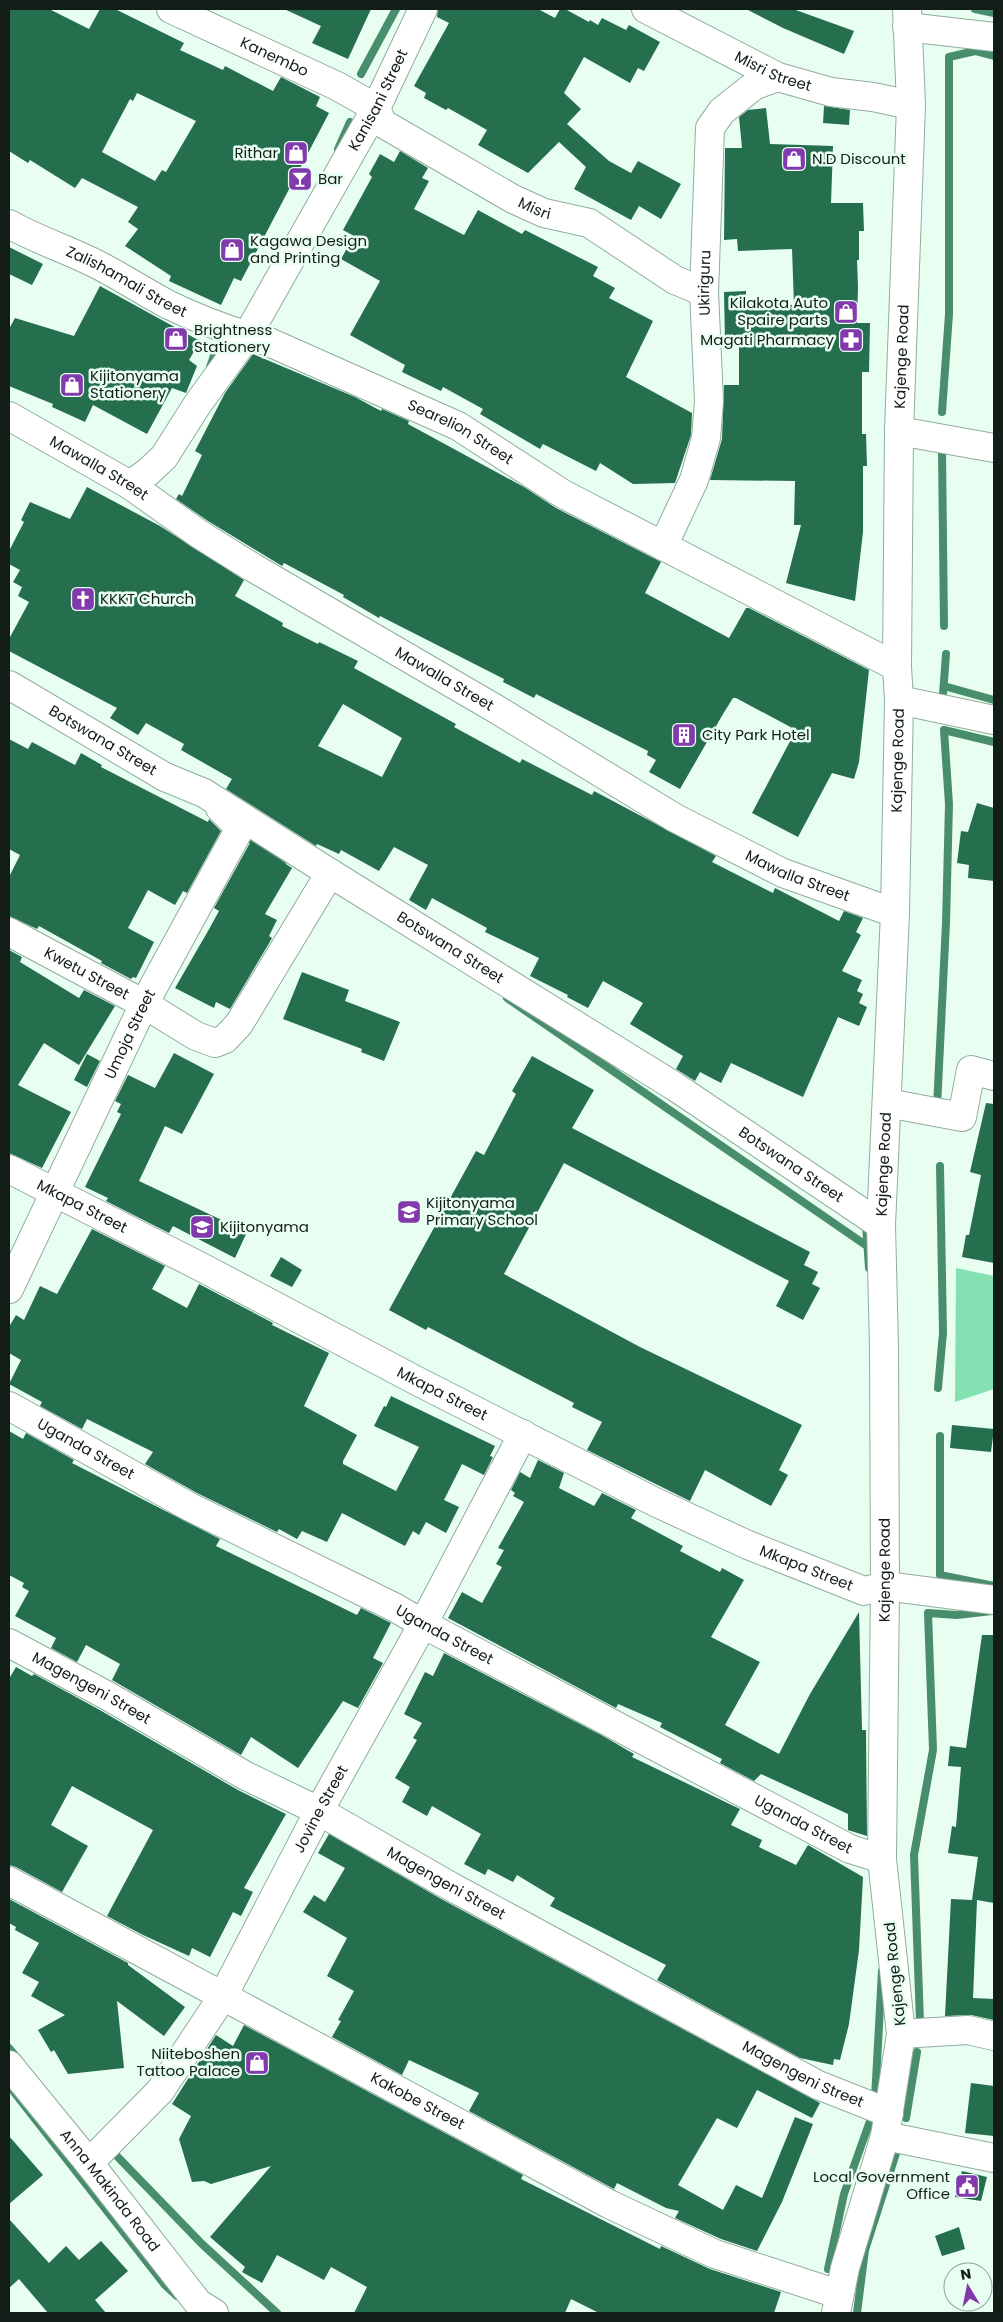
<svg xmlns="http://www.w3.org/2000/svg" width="1003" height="2322" viewBox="0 0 1003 2322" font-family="Poppins,sans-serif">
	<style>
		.green { fill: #83e0b1 }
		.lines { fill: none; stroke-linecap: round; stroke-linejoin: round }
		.stream { stroke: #498e6c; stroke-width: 8 }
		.building { fill: #256e4e; fill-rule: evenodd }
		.minor-casing { stroke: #92ac9d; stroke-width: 30 }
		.tertiary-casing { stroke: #92ac9d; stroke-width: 30 }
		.minor { stroke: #fff; stroke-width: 28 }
		.tertiary { stroke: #fff; stroke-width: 28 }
		.labels { text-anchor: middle; stroke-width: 5; stroke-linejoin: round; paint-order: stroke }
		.street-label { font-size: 15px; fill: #121d17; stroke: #e8fef1 }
		.poi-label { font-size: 15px; fill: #121d17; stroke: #e8fef1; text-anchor: start }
	</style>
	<rect width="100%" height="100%" fill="#e8fef1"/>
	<path class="green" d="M956 1268 994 1276V1389L955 1402Z"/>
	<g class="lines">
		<path class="stream" d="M975 9 994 13
			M361 74 396 9
			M338 149 350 122
			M210 367 215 353 229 345
			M942 412 949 314V57L975 51 994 56
			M942 451 944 626
			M944 686 994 700
			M943 694 946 654
			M252 840 284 860
			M507 998 867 1246
			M937 1107 946 923 949 804 944 730 994 742
			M866 1225 869 1268
			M938 1388 943 1333 940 1166
			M940 1436V1575L994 1586
			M920 2022 914 1855 933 1750 928 1613 957 1615 992 1611
			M9 2048 19 2060
			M14 2092 165 2285 177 2296
			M875 2098 882 1971
			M906 2118 917 2052
			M112 2151 202 2244 277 2313
			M828 2269 844 2194 870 2121
			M857 2313 865 2250 898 2147"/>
	</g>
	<path class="building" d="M9 9H49L89 29 100 9H115L184 43 180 50 223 70 225 66 273 91 281 77 320 97 316 106 329 113 241 281 234 278 221 305 169 281 171 276 125 246 138 229 128 222 138 207 82 178 75 188 30 160 28 163 9 151ZM137 93 196 121 166 172 162 170 155 181 102 152 130 99 133 101Z
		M284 9H371L348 59 312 43 321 26Z
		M438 9H538L555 18 560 9H565L589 22 590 20 598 25 602 18 626 30 629 25 660 42 644 71 638 68 630 83 584 57 564 93 581 109 567 124 609 161 631 173 638 161 681 184 661 219 639 206 631 220 574 189 586 167 559 142 528 173 478 145 487 130 448 108 446 110 424 98 426 93 414 86 449 23 437 17Z
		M746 9H793L854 31 844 54 783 28Z
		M824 106 850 110 849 125 823 123Z
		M766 108 770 144 833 146 831 203H863L864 231H859V260H857L858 287 857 323H870L869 372H862V434H866L867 466H863V532L855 601 786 583 801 525H794L795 481 710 480 722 439 724 385H739V339H725L724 292 746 291V304L794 305 792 249 738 251 737 239 724 240 725 148H742L739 117 748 110Z
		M400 151 428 168 422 178 429 181 414 209 464 235 478 210 522 234 525 230 598 267 593 276 615 288 609 298 653 321 626 377 692 413 691 435 675 483 633 484 600 463 596 471 543 444 540 449 480 414 483 409 443 387 441 391 402 372 405 365 350 335 380 281 341 259 354 236 343 230 372 177 369 174 380 154 394 162Z
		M9 247 43 264 32 285 9 274Z
		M100 286 200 341 189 360 197 366 186 393 172 388 147 434 93 405 85 422 52 407 53 404 9 386V329L15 318 74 336Z
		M253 354 355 397 381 411 382 409 409 421 408 424 524 487 556 508 661 562 645 593 729 638 746 608H749L869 670 859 762 854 779 832 773 798 837 752 813 796 730 736 698H733L723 714 680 789 649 772 656 760 647 755 648 751 536 694 534 698 503 682 504 679 380 616 379 618 343 597 344 595 284 563 282 566 208 521 176 499 179 494 182 496 202 455 195 451 225 393Z
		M87 487 160 526 244 580 235 596 283 623 282 626 318 644 319 642 358 661 354 668 456 724 454 727 520 763 522 759 592 795 594 791 643 817 716 856 712 862 773 893 775 888 839 921 844 911 863 918 856 932 861 935 842 971 862 980 857 991 863 994 859 1003 867 1007 859 1026 838 1017 803 1097 731 1063 721 1083 700 1072 695 1081 676 1069 683 1056 630 1024 643 1003 603 981 588 1008 567 997 568 995 530 976 539 958 485 932 487 928 432 898 426 910 409 900 428 865 394 847 379 871 341 850 339 854 317 844 316 846 226 789 232 779 181 750 184 744 146 723 138 735 110 718 117 708 9 651V639L29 602 18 596 22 587 13 582 20 570 9 564V551L24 522 21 520 30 502 70 519ZM343 704 402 738 382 777 318 746Z
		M9 739 28 749 32 742 75 765 81 753 102 765 101 767 208 822 209 819 221 831 187 893 183 891 175 905 148 890 128 928 154 942 136 978 133 977 131 979 101 963 102 961 39 926 37 929 9 916V877L20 855 9 849Z
		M977 803 994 808V881L968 878 969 865 957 863 961 831 968 832Z
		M251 841 292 868 265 914 277 920 269 936 272 938 268 945 230 1009 216 1002 214 1008 175 988 208 931 219 911 214 908Z
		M9 950 22 957 20 962 79 998 84 990 115 1006 79 1065 44 1043 18 1085 71 1112 42 1168 9 1153Z
		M302 972 349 990 345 1001 400 1022 384 1061 361 1052 362 1049 283 1019Z
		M174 1053 214 1074 182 1134 165 1126 139 1181 247 1232 235 1258 173 1226 169 1233 106 1201 108 1198 85 1187 121 1114 117 1112 121 1104 115 1101 128 1075 155 1088Z
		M87 1054 100 1061 87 1087 74 1080Z
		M532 1056 594 1090 572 1128 810 1252 804 1265 818 1272 812 1284 820 1288 803 1320 776 1306 789 1281 564 1163 504 1274 640 1347 802 1425 779 1470 788 1475 771 1506 705 1470 690 1501 587 1450 602 1422 572 1407 574 1403 428 1327 426 1330 389 1310 476 1151 484 1155 516 1094 512 1091Z
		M986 1103 994 1104V1263L962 1257 966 1235H969L981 1175 970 1172Z
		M92 1229 165 1266 152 1289 187 1308 199 1284 273 1323 272 1325 329 1353 304 1406 357 1435 343 1461V1464L396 1491 419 1447 374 1426 384 1406 386 1407 391 1396 495 1446 490 1456 493 1457 484 1475 462 1464 444 1500 459 1507 446 1533 426 1522 419 1535 413 1531 405 1546 342 1513 327 1542 302 1531 297 1539 279 1529 277 1532 197 1493 145 1464 153 1452 87 1419 82 1429 40 1406 42 1402 9 1384 21 1360 9 1353V1327L16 1315 24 1320 40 1286 57 1294Z
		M281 1257 302 1270 292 1287 270 1276Z
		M952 1425 994 1429 991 1452 950 1448Z
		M9 1431 23 1439 26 1433 74 1460 72 1463 220 1539 216 1546 357 1615 361 1608 391 1623 373 1658 383 1663 358 1708 343 1701 298 1768 251 1737 241 1755 112 1680 120 1664 86 1645 77 1662 51 1648 56 1638 15 1616 29 1591 22 1587 24 1583 9 1575Z
		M538 1460 564 1473 559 1488 594 1506 602 1493 636 1510 631 1518 683 1546 680 1551 720 1572 722 1568 744 1580 711 1637 760 1662 725 1725 779 1754 810 1694 859 1612 862 1730H866L867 1836 848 1830V1814L761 1774 754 1781 720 1763 722 1759 718 1757 660 1727 662 1723 618 1704 616 1708 448 1618 462 1592 482 1603 502 1567 496 1564 504 1550 498 1548 524 1502 513 1496 515 1493 511 1490 520 1472 530 1478Z
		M982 1635H994V1903L977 1900 973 1998 994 1999V2020L971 2015 945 2016 951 1899 972 1900 978 1857 948 1853 952 1826 956 1827 961 1767 948 1766 950 1746 966 1748Z
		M444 1653 603 1736 634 1754 632 1757 740 1809 731 1825 762 1840 759 1847 796 1865 808 1845 863 1877 859 1950 849 2024 840 2060 834 2059 833 2065 800 2058 657 1980 666 1965 550 1906 555 1898 517 1875 513 1882 488 1869 485 1875 464 1864 481 1834 432 1806 427 1816 402 1802 410 1787 395 1778 417 1740 413 1738 422 1723 404 1714 425 1672 433 1676Z
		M16 1667 32 1676 34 1674 98 1709 238 1790 286 1814 244 1888 253 1892 241 1916 233 1912 210 1957 192 1948 189 1956 143 1935 107 1916 153 1830 72 1786 51 1825 88 1846 62 1892 16 1867 9 1865V1679Z
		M329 1834 443 1900 820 2103 812 2118 757 2090 737 2128 717 2118 678 2185 723 2210 736 2185 762 2198 795 2117 813 2124 782 2202 757 2251 721 2239 675 2218 679 2211 666 2208 617 2183 614 2189 469 2111 479 2093 409 2060 402 2075 332 2037 341 2021 338 2020 354 1991 327 1976 347 1938 303 1912 314 1895 325 1902 345 1868 318 1853Z
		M9 1899 128 1963V1965L185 2007 164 2036 117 2001 124 2068 68 2074 54 2050 51 2052 38 2030 65 2015 31 1996 39 1982 22 1973 39 1943 15 1930 16 1927 9 1923Z
		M244 2025 523 2175 521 2179 660 2249 661 2246 710 2269 781 2292 774 2313H599L571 2299 565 2313H354L367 2287 331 2267 324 2280 277 2255 262 2283 242 2272 245 2267 210 2237 271 2166 211 2184 204 2181 192 2182 179 2139 191 2116 172 2104 216 2035 233 2046Z
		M971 2083 994 2086V2136L965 2133Z
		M9 2136 43 2175 9 2204Z
		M962 2171 987 2177 981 2201 955 2197Z
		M9 2219 49 2263 66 2246 79 2260 101 2241 128 2271 95 2300 106 2313H48L19 2279 9 2288Z
		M959 2227 965 2249 942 2256 935 2236Z"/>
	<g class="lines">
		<defs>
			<g id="minor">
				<path id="s1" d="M171 9 337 86 376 108 382 123 513 199 544 213 589 223 675 280 704 292"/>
				<path id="s2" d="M646 9 778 77 831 92 873 97 911 105"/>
				<path d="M907 27 994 37"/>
				<path id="s3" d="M9 224C39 241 72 251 102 267 125 279 146 293 169 305 204 322 232 332 269 342L458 426 563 494 897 667"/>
				<path id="s4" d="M9 416 130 485 199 534 252 567 496 709 675 818 783 873 895 913"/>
				<path d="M899 431 994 448"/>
				<path id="s5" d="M130 485 148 472 164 457 197 405 247 336 376 108 423 9"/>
				<path id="s6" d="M663 546 694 480 706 438 709 401 704 292 710 128 722 111 755 85 778 77"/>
				<path id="s7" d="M9 685 165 777 204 793 330 873 674 1086 881 1225"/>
				<path d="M899 700 994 720"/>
				<path id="s8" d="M9 932 144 1004 196 1036 215 1043 225 1039 239 1024 330 873"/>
				<path d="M887 1103 962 1117 971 1070 994 1076"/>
				<path id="s9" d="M9 1169 205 1269 419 1382 655 1502 748 1545 864 1591 885 1586 994 1600"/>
				<path id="s10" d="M9 1289 144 1004 240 828 220 808"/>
				<path id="s11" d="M9 1406 190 1507 394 1607 423 1624 850 1849 882 1859"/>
				<path id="s12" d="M9 1643 106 1695 246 1776 319 1811 450 1886 818 2085 889 2113"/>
				<path id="s13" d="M9 1881 609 2204 715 2254 838 2294"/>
				<path d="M901 2034 968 2030 994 2036"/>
				<path d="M885 2136 994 2158"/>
				<path id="s14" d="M89 2163 160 2091 223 1996 319 1811 423 1624 523 1434"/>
			</g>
			<g id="tertiary">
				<path id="s15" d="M9 2065 89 2163 198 2303 214 2313"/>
				<path id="s16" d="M836 2313 845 2268 885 2136 901 2034 882 1859 885 1586 884 1347 881 1225 895 913 899 700 897 667 899 431 911 105 907 9"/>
			</g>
		</defs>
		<use href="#minor" class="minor-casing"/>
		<use href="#tertiary" class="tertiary-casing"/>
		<use href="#minor" class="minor"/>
		<use href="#tertiary" class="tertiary"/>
	</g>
	<defs>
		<symbol id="shop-square" viewBox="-11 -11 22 22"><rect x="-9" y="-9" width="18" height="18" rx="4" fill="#8239ac" stroke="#e8fef1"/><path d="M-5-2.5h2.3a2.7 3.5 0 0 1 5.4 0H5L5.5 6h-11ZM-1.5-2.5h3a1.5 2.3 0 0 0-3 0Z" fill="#fff"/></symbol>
		<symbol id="bar-square" viewBox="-11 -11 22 22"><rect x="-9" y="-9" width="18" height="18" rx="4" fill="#8239ac" stroke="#e8fef1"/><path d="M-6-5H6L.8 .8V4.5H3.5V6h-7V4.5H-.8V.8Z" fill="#fff"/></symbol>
		<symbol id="pharmacy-square" viewBox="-11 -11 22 22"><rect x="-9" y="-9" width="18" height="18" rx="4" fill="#8239ac" stroke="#e8fef1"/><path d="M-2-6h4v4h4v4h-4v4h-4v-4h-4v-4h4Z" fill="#fff"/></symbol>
		<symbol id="church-square" viewBox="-11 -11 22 22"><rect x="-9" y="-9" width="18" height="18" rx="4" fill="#8239ac" stroke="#e8fef1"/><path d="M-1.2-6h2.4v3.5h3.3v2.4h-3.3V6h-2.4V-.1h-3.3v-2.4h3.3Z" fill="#fff"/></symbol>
		<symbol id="building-square" viewBox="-11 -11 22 22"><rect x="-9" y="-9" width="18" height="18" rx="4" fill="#8239ac" stroke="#e8fef1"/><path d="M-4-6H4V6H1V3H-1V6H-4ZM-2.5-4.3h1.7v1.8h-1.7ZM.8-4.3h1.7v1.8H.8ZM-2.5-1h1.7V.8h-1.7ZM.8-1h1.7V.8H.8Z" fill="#fff"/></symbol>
		<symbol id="school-square" viewBox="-11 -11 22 22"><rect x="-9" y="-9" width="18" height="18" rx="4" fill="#8239ac" stroke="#e8fef1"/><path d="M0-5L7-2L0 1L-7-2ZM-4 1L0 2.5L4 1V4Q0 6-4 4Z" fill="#fff"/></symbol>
		<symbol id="civic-square" viewBox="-11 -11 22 22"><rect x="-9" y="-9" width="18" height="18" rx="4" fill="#8239ac" stroke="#e8fef1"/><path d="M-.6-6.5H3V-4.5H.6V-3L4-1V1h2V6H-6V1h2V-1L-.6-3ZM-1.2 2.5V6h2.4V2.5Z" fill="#fff"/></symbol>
	</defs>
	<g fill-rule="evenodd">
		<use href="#shop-square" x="282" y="139" width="28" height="28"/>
		<use href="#shop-square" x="780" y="145" width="28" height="28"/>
		<use href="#bar-square" x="286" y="165" width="28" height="28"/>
		<use href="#shop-square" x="218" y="236" width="28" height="28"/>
		<use href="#shop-square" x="832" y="298" width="28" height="28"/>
		<use href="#shop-square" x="162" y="325" width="28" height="28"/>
		<use href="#pharmacy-square" x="837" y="326" width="28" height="28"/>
		<use href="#shop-square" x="58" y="371" width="28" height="28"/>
		<use href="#church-square" x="69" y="585" width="28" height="28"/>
		<use href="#building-square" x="670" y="721" width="28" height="28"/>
		<use href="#school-square" x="395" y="1198" width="28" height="28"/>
		<use href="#school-square" x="188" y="1213" width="28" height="28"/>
		<use href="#shop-square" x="243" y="2049" width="28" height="28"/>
		<use href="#civic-square" x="953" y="2172" width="28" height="28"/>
	</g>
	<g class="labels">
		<g class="street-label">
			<text dy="5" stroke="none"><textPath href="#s1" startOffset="114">Kanembo</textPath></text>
			<text dy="5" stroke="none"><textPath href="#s2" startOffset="142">Misri Street</textPath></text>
			<text dy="5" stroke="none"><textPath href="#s5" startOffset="461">Kanisani Street</textPath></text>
			<text dy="5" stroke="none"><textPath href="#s1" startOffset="419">Misri</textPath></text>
			<text dy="5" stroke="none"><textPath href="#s3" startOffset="131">Zalishamali Street</textPath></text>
			<text dy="5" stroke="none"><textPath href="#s6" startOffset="272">Ukiriguru</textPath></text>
			<text dy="5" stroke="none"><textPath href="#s16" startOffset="1966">Kajenge Road</textPath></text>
			<text dy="5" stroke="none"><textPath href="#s3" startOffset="498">Searelion Street</textPath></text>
			<text dy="5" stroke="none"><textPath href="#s4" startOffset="104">Mawalla Street</textPath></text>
			<text dy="5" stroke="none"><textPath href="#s4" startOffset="509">Mawalla Street</textPath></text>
			<text dy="5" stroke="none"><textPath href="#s7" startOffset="109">Botswana Street</textPath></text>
			<text dy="5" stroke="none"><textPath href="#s16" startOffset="1562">Kajenge Road</textPath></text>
			<text dy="5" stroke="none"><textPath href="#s4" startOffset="914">Mawalla Street</textPath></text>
			<text dy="5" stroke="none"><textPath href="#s7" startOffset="514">Botswana Street</textPath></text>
			<text dy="5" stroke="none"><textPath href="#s8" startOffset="88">Kwetu Street</textPath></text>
			<text dy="5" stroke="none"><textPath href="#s10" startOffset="282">Umoja Street</textPath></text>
			<text dy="5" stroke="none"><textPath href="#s7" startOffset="918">Botswana Street</textPath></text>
			<text dy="5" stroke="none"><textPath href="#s16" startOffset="1158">Kajenge Road</textPath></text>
			<text dy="5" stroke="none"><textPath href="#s9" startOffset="82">Mkapa Street</textPath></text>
			<text dy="5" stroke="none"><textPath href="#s9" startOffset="488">Mkapa Street</textPath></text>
			<text dy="5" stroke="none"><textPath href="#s11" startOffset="88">Uganda Street</textPath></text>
			<text dy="5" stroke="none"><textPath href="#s9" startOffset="892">Mkapa Street</textPath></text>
			<text dy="5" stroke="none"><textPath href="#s16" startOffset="752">Kajenge Road</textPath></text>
			<text dy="5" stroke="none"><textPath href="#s11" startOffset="492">Uganda Street</textPath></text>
			<text dy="5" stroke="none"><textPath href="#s12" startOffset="94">Magengeni Street</textPath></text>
			<text dy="5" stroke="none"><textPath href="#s14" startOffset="426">Jovine Street</textPath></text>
			<text dy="5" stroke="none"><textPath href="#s11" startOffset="898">Uganda Street</textPath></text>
			<text dy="5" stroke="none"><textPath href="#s12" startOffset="499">Magengeni Street</textPath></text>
			<text transform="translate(895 1974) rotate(-96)" y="5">Kajenge Road</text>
			<text dy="5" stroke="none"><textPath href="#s12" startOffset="904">Magengeni Street</textPath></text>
			<text dy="5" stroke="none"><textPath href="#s13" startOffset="464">Kakobe Street</textPath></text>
			<text dy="5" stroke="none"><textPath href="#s15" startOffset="161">Anna Makinda Road</textPath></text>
		</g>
		<g class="poi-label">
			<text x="278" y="158" text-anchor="end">Rithar</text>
			<text x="812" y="164">N.D Discount</text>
			<text x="318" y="184">Bar</text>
			<text x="250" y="246">Kagawa Design<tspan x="250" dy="17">and Printing</tspan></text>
			<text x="828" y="308" text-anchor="end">Kilakota Auto<tspan x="828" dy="17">Spaire parts</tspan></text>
			<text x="194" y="335">Brightness<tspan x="194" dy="17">Stationery</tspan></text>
			<text x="834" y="345" text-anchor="end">Magati Pharmacy</text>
			<text x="90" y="381">Kijitonyama<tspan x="90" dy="17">Stationery</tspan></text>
			<text x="100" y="604">KKKT Church</text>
			<text x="702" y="740">City Park Hotel</text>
			<text x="426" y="1208">Kijitonyama<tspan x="426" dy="17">Primary School</tspan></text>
			<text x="220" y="1232">Kijitonyama</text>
			<text x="240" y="2059" text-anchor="end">Niiteboshen<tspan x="240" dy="17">Tattoo Palace</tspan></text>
			<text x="950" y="2182" text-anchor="end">Local Government<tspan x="950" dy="17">Office</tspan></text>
		</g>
	</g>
	<rect width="1003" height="2322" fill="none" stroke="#121d17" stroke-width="20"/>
	<g transform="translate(968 2287) rotate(350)"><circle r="24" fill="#e8fef1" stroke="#92a49a"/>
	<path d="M0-4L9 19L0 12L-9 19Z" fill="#8239ac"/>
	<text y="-8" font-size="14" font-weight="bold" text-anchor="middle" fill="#121d17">N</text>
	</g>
</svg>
